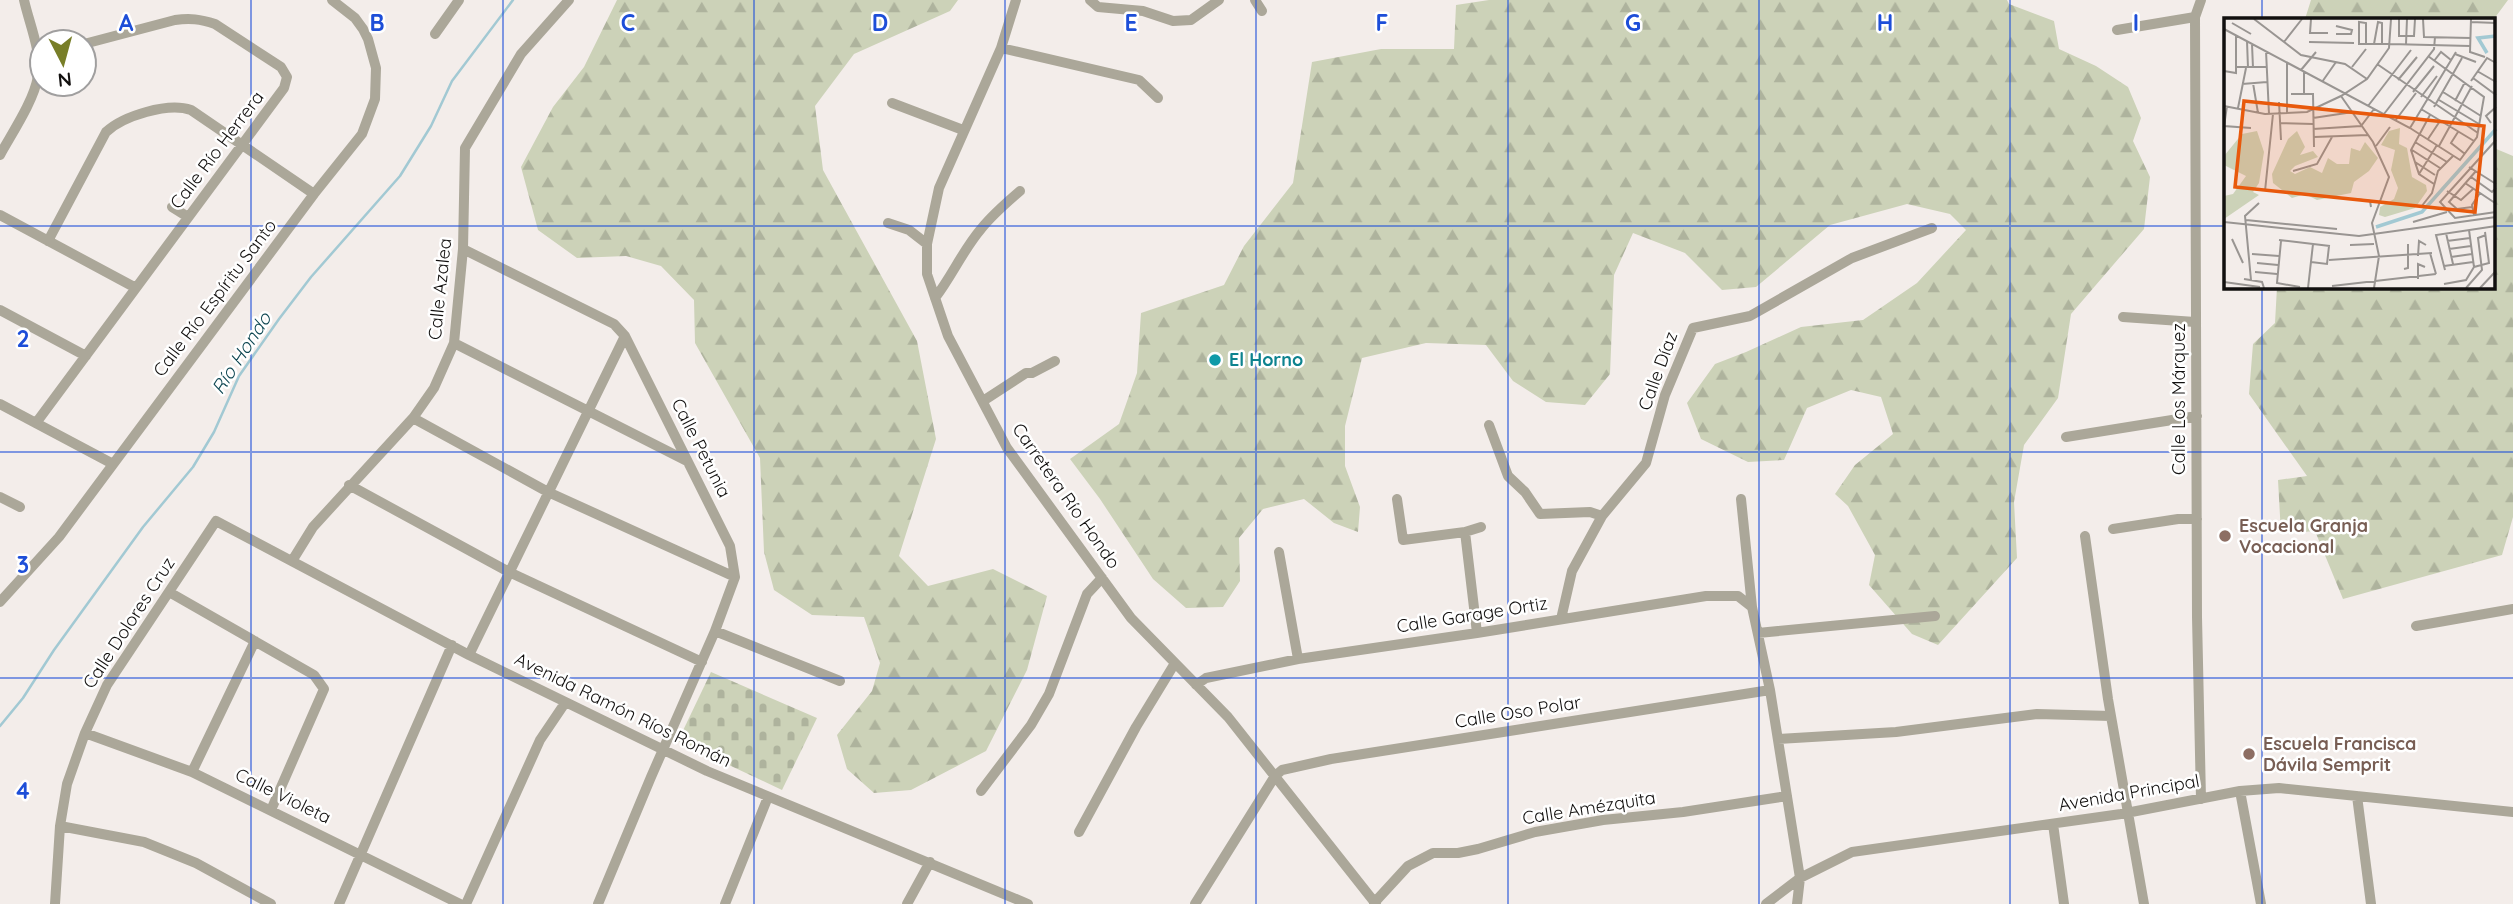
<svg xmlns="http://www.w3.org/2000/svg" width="2513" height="904" viewBox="0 0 2513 904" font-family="Quicksand,sans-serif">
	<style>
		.forest { fill: url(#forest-firs) }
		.cemetery { fill: url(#cemetery-stones) }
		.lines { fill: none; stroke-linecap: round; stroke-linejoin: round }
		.stream { stroke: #a2c9d3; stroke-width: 2.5 }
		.minor { stroke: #aba799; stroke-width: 10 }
		.grid { fill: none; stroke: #1d4ed8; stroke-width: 2; stroke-opacity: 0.55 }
		.culture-dot { fill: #0f9aa8; stroke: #fff; stroke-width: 2.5 }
		.education-dot { fill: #8d6e63; stroke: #fff; stroke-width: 2.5 }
		.labels { text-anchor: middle; stroke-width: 5; stroke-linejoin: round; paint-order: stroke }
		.street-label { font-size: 18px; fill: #12100f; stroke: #fff }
		.culture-label { font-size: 18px; font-weight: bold; fill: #0d838f; stroke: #fff; text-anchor: start }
		.education-label { font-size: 18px; font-weight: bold; fill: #785e54; stroke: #fff; text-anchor: start }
		.water-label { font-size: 19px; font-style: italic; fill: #0e4752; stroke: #fff }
		.inset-river { fill: none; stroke: #a2c9d3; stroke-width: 3.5 }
		.inset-road { fill: none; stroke: #999592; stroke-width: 2 }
		.view { fill: #e8590c; fill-opacity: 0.15; stroke: #e8590c; stroke-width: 3.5 }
		.inset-edge { fill: none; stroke: #12100f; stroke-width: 3.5 }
		.grid-label { font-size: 23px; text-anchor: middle; font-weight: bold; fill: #1d4ed8; stroke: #fff; stroke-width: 5; stroke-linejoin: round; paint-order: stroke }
	</style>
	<defs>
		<pattern id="forest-firs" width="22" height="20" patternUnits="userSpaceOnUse" patternTransform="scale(1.75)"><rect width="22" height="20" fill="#ccd2b8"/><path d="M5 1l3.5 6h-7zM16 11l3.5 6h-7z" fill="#aeb39d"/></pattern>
		<pattern id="cemetery-stones" width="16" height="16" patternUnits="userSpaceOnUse" patternTransform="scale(1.75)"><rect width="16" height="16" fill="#ccd2b8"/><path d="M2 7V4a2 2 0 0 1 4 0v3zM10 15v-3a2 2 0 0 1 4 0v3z" fill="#aeb39d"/></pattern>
	</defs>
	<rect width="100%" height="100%" fill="#f3edea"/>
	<path class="forest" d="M617 0H958L950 11 854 54 815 106 823 170 917 341 936 439 899 556 928 586 993 569 1047 596 1027 670 986 751 911 790 874 793 847 769 837 735 872 691 880 663 864 617 812 615 774 590 764 552 760 458 695 343 694 300 661 266 626 256 577 258 538 230 521 167 553 107 584 67Z
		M1489 0H2007L2009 4 2054 21 2059 49 2096 66 2128 87 2141 118 2133 141 2150 177 2144 229 2071 314 2058 398 2024 445 2014 502 2017 558 1938 645 1912 634 1869 585 1875 555 1848 506 1835 494 1855 465 1893 434 1881 397 1851 390 1807 408 1784 460 1748 462 1701 439 1687 403 1715 364 1746 352 1801 327 1863 320 1917 283 1966 230 1950 214 1907 204 1830 225 1756 287 1722 290 1685 253 1633 233 1614 275 1610 374 1585 405 1546 402 1513 381 1486 345 1426 343 1362 358 1345 426V466L1360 507 1358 532 1334 523 1304 499 1263 509 1239 538 1240 581 1223 607 1186 608 1153 579 1100 499 1070 459 1119 424 1137 373 1141 313 1224 285 1244 246 1293 183 1312 62 1381 49H1454L1456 5Z
		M2311 0H2508L2494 19H2305Z
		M2494 148 2513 156V517L2502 555 2343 599 2315 531 2281 534 2278 480 2307 476 2249 394 2253 344 2275 323 2277 287H2494Z"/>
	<path class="cemetery" d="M711 672 817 718 782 790 678 741Z"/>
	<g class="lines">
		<path class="stream" d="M0 726 23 698 54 650 143 527 193 467 214 432 239 376 279 319 311 277 400 176 431 126 452 81 513 0"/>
		<path class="minor" d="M1016 0 1001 48 939 188 927 244V274L948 336 1007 448 1131 618 1228 717 1376 904
			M1090 0 1098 7 1143 11 1173 21 1191 20 1219 0
			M1255 0 1262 11
			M2117 30 2195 17
			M435 34 459 0
			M1001 48 1139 80 1158 98
			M892 103 963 130
			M0 155C12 133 34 101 38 76 42 52 29 23 24 0
			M172 207 188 217
			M0 215 136 288
			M888 223 909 230 927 244
			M48 241 106 132C123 116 168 102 191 110L314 194
			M463 249 614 324 625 336 730 546 735 577 715 631 651 777 598 904
			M935 298C952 276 963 250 981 229 992 215 1006 203 1020 191
			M0 310 86 356
			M2123 317 2195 322
			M454 343 687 461
			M983 401 1026 373H1032L1055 361
			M0 404 113 464
			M413 418 548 492 735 577
			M36 423 284 88 287 77 281 67 215 24C200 19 190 18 175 20L84 44
			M1489 425 1508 476 1525 492 1540 514 1590 512 1602 516
			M2066 437 2197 416
			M349 485 509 572 702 662
			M0 497 20 507
			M1397 499 1403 540 1465 532 1481 527
			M1741 499 1752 607 1770 690 1800 878 1797 904
			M2113 529 2178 519H2197
			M1465 532 1477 633
			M2085 536 2108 699 2144 904
			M1279 552 1298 659
			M292 561 313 527 413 418 434 388 454 343 463 249 465 148 521 54 569 0
			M169 592 314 675 324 689 271 810
			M0 602 59 537 314 194 362 134 375 99 376 68 368 39 363 29 355 18 332 0
			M1561 619 1572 571 1602 516 1646 463 1665 395 1693 328 1750 316 1852 258 1932 228
			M2416 626 2513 609
			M715 631 840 681
			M1758 633 1935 616
			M469 655 625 336
			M1196 685 1206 678 1298 659 1477 633 1706 596H1738L1752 607
			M85 733 192 772 460 904
			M1778 739 1896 732 2037 714 2111 716
			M192 772 255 641
			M981 791 1031 725 1049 694 1087 594 1102 578
			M2240 791 2261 904
			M2357 796 2371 904
			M2201 799 2197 617 2195 17 2201 0
			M2053 824 2064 904
			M60 826 144 842 196 863 271 904
			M1079 832 1136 727 1175 663
			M1374 903 1408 866 1433 853H1458L1478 849 1535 832 1603 820 1683 812 1787 796
			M55 904 60 826 67 784 85 733 107 685 216 521 469 655 707 771 1028 904
			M339 904 452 645
			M466 904 540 740 565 703
			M725 904 768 797
			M907 904 930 862
			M1195 904 1275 776 1282 770 1331 759 1770 690
			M1766 904 1800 878 1852 852 2121 814 2240 791 2279 788 2513 812"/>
	</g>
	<path class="grid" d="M251 0V904M503 0V904M754 0V904M1005 0V904M1256 0V904M1508 0V904M1759 0V904M2010 0V904M2262 0V19M0 226H2226M2494 226H2513M2262 287V904M0 452H2513M0 678H2513"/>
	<circle class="culture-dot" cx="1215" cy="360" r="7"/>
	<g class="education-dot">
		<circle cx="2225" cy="536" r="7"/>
		<circle cx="2249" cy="754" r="7"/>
	</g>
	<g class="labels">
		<g class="street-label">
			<text transform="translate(217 150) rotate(-53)" y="6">Calle Río Herrera</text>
			<text transform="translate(440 289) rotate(-84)" y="6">Calle Azalea</text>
			<text transform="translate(215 298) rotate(-53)" y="6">Calle Río Espíritu Santo</text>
			<text transform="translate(1658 371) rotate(-70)" y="6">Calle Díaz</text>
			<text transform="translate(2179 399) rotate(-90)" y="6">Calle Los Márquez</text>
			<text transform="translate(701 448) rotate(63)" y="6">Calle Petunia</text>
			<text transform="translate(1066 496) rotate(55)" y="6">Carretera Río Hondo</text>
			<text transform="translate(1472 615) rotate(-9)" y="6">Calle Garage Ortiz</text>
			<text transform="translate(129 623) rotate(-57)" y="6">Calle Dolores Cruz</text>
			<text transform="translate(623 710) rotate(26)" y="6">Avenida Ramón Ríos Román</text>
			<text transform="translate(1518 712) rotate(-9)" y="6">Calle Oso Polar</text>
			<text transform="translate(2129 793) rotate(-10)" y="6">Avenida Principal</text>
			<text transform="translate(283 796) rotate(26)" y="6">Calle Violeta</text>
			<text transform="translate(1589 808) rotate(-9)" y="6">Calle Amézquita</text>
		</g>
		<g class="culture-label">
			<text x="1229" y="366">El Horno</text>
		</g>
		<g class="education-label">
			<text x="2239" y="532">Escuela Granja<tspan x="2239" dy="21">Vocacional</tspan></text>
			<text x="2263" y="750">Escuela Francisca<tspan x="2263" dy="21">Dávila Semprit</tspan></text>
		</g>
		<g class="water-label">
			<text transform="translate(241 353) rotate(-57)" y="7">Río Hondo</text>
		</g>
	</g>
	<g transform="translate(2224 18)">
		<rect width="271" height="271" fill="#f3edea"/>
		<path d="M176 110 175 126 183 130 188 159 202 167 203 173 191 190 161 199 155 197 156 189 170 181 174 170 167 152 171 132 157 127 165 113ZM33 113 40 134 35 165 29 174 35 177 0 201V178L9 176 22 158 0 147V138L18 116ZM73 113 81 129 76 137 89 133 94 139 71 148 66 153 71 156 86 149 98 155 104 140 113 146H125L127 130 136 133 141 124 154 140 145 153 130 164 127 175 93 182 81 176 68 180 49 165 48 156 64 121Z" fill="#ccd2b8"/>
		<path class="inset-river" d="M263 35 254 20 272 18M152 209 198 194 272 111"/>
		<path class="inset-road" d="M30 1 77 37 121 46 143 61M87 1 86 15H104M175 1V18H190L191 1M199 1 200 19 247 20M247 1 246 34 261 39M247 4 272 5M8 5 27 16M0 11 186 110 236 142 253 119 260 79 204 38M112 16H127L128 12 112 8M23 23 24 50M60 24 78 1M85 24 130 25M28 26 29 50M142 26V5L135 4V26H166L246 28M150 26 154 4 158 5V26M182 26 183 1M42 33 45 96M231 36 252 44M210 43 217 34 227 42M63 45V95M153 46 254 115M13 49H42M128 49 142 31M77 52 92 34M0 53 12 55V18M253 53 272 64M80 54V76M249 60 272 77M174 62 193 39M247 63 263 40 272 45M98 64 112 44M29 65 34 95M18 66 43 64M189 74 210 48M219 74 257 98M67 76H89L90 129M117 78 149 124 165 159 148 205 155 238 150 270M197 79 213 58M215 82 255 106M231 83 241 64M55 84 57 122M0 88 41 96 83 94 117 78 143 61 165 30 167 1M3 88 0 108 27 110M144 88 187 32M210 89 238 40M14 90 22 50M197 91 250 123M160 96 210 31 211 19M206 97 187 132 195 156 210 166M89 100 129 94M171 103 192 75M57 105 89 106M267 105 262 98 272 89M186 110 232 34M89 111 137 108 150 91M234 114 227 125 241 136M90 119 144 117M204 121 216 103M272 122 216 184 231 200 272 194M191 124 223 144M152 128 166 109M215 128 248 68M188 132 216 150M191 144 211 157M245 149 272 166M69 153 93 146 108 119M195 156 213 127M247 159 268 174 272 170M241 165 271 185M41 173 49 96M223 173 237 182 249 171M131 181 146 183 147 189M197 189 208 175 214 153 229 138M248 189 233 191 225 184 252 153M250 197 248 187 256 175M22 202 113 211M0 204 135 218 272 199M189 204 223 194M245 212 250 249M222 215 229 246M8 221 19 245M55 222 106 228M57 223 53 265 76 269M223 223 246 220M126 227 150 226M225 231 247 228M206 235 212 256M28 236 55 238M194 238 195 223 202 227M227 239 248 236M105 242 208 235M87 244 103 246 105 228M33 245 54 247M220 248 249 244M250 249 265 245 261 214M180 251 184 250V226M221 252 212 217 272 208M31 254 53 256M20 261 38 264 40 270M194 261V246L201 249M27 262 21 198 35 185M0 264 36 269M220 266 242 262 250 249M108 268 212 256M84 270 89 226M242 270 258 252 254 220 262 217M256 270 271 254"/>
		<path class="view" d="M20 83 260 108 251 194 11 169Z"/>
		<rect width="271" height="271" class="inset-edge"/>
	</g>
	<g class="grid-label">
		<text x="126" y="31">A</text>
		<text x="377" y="31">B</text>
		<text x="628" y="31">C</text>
		<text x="880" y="31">D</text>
		<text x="1131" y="31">E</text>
		<text x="1382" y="31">F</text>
		<text x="1633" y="31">G</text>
		<text x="1885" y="31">H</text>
		<text x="2136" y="31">I</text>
		<text x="23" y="347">2</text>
		<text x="23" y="573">3</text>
		<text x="23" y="799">4</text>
	</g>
	<g transform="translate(63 63) rotate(174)"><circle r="33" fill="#ffffff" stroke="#a09f9f" stroke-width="2"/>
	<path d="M0-5L12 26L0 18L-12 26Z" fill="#787e28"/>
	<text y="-10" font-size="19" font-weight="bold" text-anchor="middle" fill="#12100f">N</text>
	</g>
</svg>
